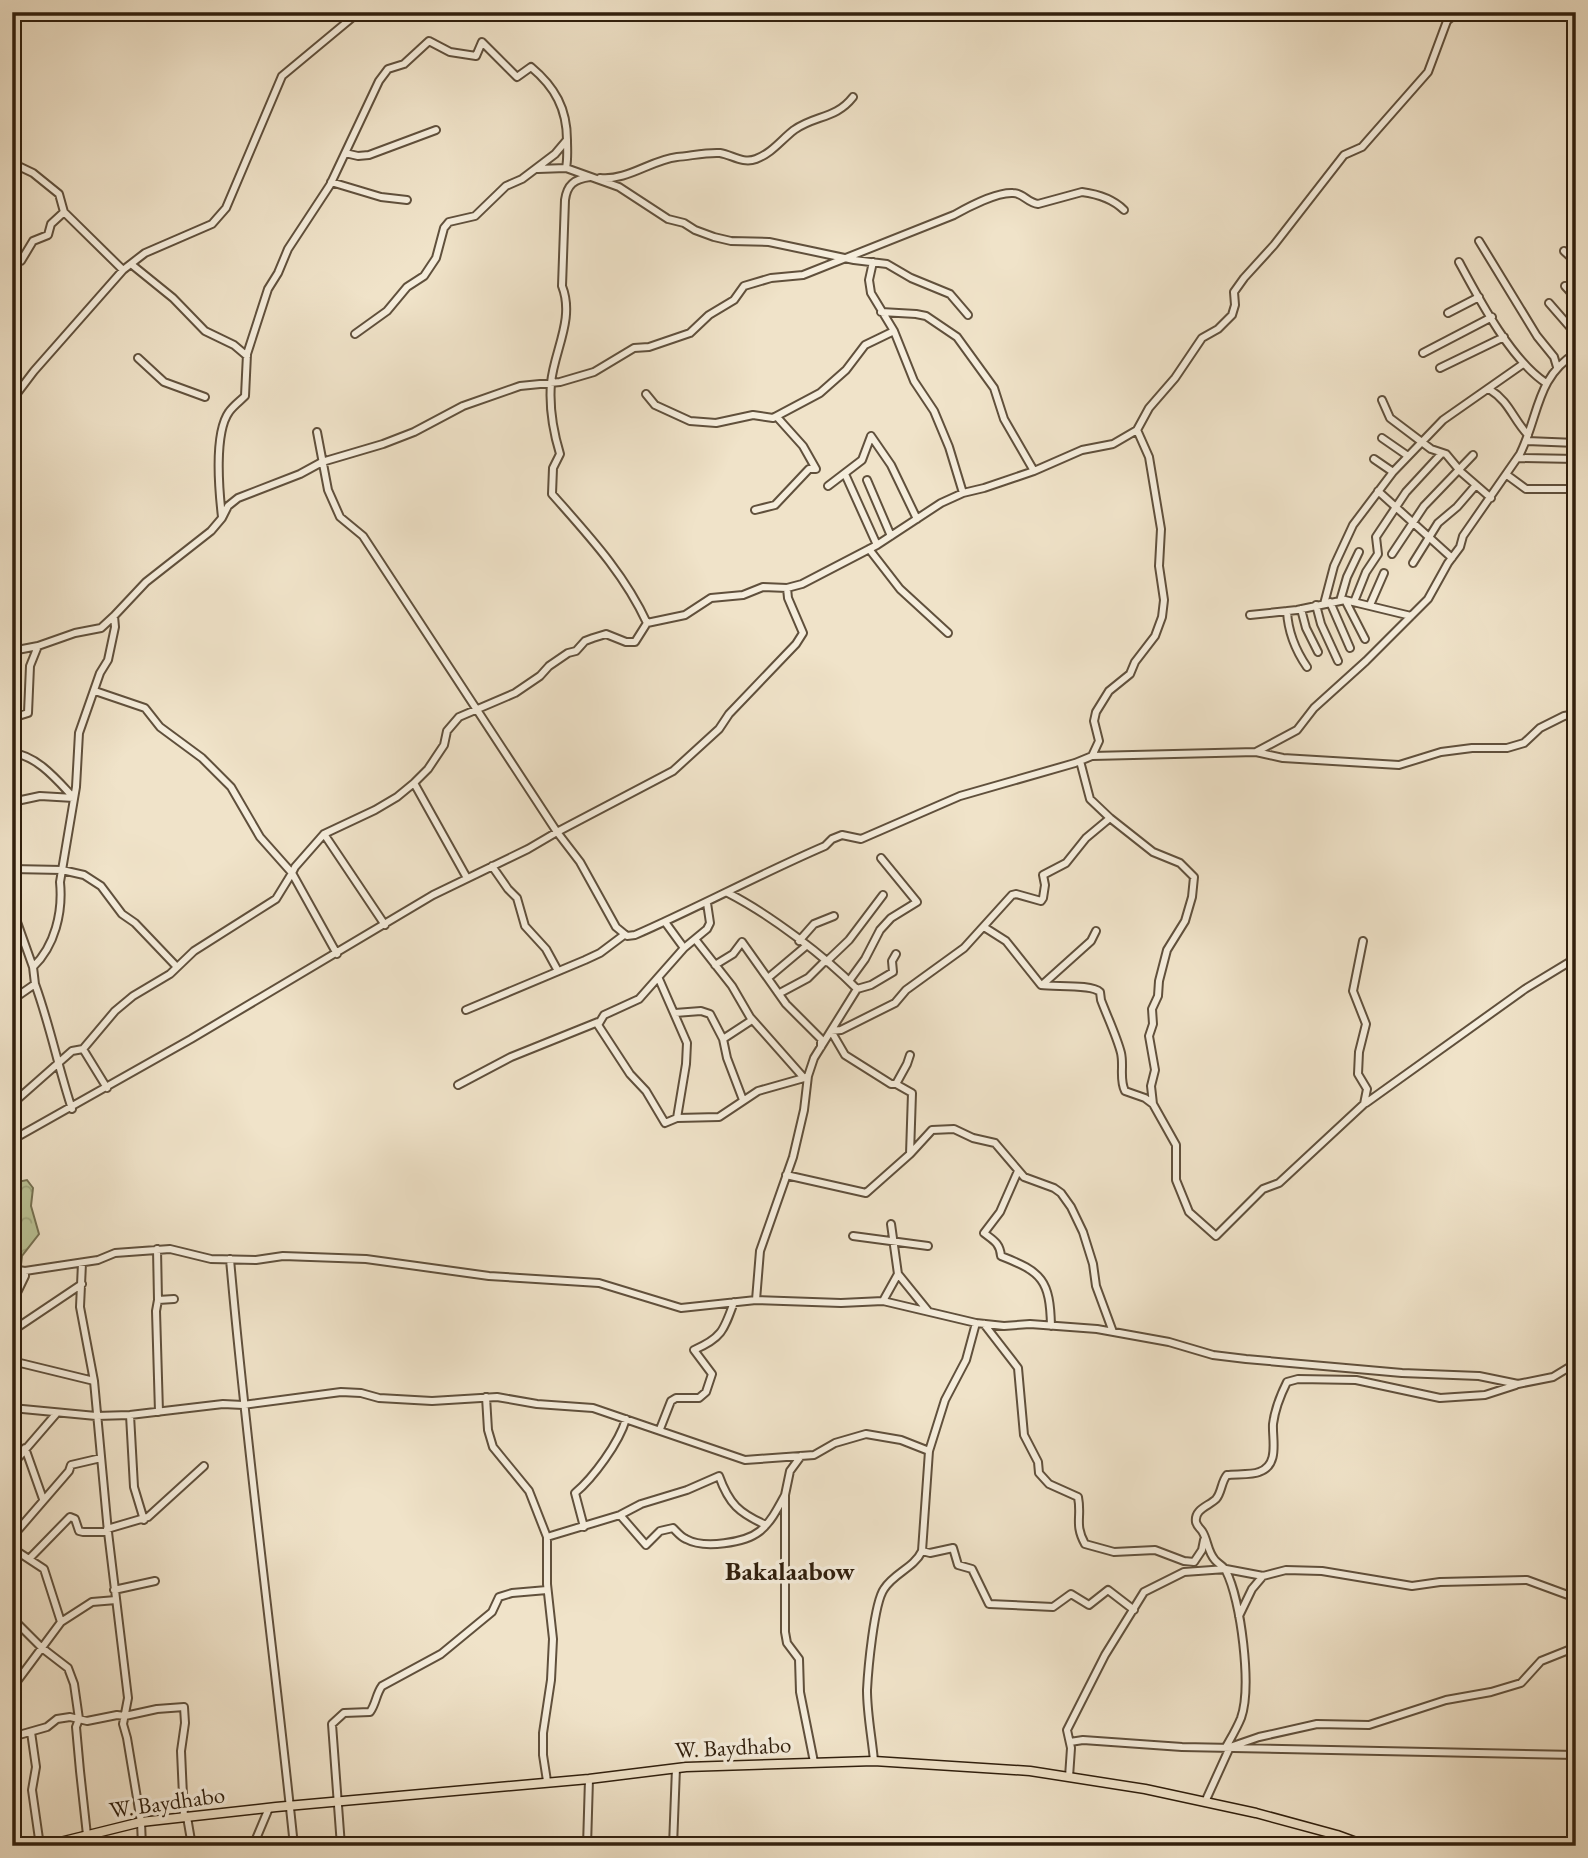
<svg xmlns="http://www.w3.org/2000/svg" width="1588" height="1858" viewBox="0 0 1588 1858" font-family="'EB Garamond',serif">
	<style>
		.forest { fill: url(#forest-crowns); stroke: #757152; stroke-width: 2 }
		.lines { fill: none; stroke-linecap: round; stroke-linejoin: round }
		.minor-casing { stroke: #60503c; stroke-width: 10 }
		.major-casing { stroke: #301f0d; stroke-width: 11 }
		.minor { stroke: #f5eddc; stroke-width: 6 }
		.major { stroke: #f0e3c9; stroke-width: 8 }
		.labels { text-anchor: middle; stroke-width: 7; stroke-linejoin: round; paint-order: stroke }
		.street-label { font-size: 23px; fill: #301f0d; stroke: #f5eddc }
		.quarter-label { font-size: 26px; font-weight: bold; fill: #301f0d; stroke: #f5eddc }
	</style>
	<defs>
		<pattern id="forest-crowns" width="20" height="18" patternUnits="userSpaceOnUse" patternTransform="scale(1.75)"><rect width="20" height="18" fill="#bac396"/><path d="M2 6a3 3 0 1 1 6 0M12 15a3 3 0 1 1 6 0" fill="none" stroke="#a0a780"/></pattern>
	</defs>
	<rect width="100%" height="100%" fill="#f0e3c9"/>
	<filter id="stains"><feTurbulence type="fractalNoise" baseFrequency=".00286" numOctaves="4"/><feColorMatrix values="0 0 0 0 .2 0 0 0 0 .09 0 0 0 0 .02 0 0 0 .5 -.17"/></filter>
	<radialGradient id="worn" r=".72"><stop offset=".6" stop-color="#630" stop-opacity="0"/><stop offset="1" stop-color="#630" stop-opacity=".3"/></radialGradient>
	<path class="forest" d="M27 1180 33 1188 31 1206 39 1234 22 1256 21 1265 12 1264V1183Z"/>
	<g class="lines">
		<defs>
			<path id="minor" d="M345 153 358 156 369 155 436 130
				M12 163 33 173 59 194 64 212 123 270
				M538 169 566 168
				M590 177C574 179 567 185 565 200L562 286C575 319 554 351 551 383 549 408 553 431 560 454L553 468 552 494C588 535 624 573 647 623
				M600 178C627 181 651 160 677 157 690 156 707 152 720 153 732 155 743 164 756 159 772 153 781 140 794 130 815 115 836 119 853 97
				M331 182 381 197 407 200
				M1479 241 1537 336 1554 357 1557 367
				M1564 251 1576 262
				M12 259 21 261 33 241 48 235 51 224 64 212
				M873 262 869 280 871 293 894 331 914 381 934 411 949 447 963 493
				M1459 262C1479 299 1511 360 1546 383
				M131 264 173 298 205 331 234 345 247 356
				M1565 286 1576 298
				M1549 303 1576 334
				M881 312 916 314 926 316 957 337 994 388 1004 419 1034 471
				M1448 313 1479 297
				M355 334 387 311 407 287 424 276 436 258 444 228 449 222 475 216 506 186 522 179 555 154 566 141
				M1423 353 1492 317
				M138 358 164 382 205 397
				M1440 368 1504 337
				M1489 389C1510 402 1512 418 1528 435
				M646 394 655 405 690 421 716 423 753 415 773 418 820 393 846 370 865 345 894 331
				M12 400 34 371 123 270 145 253 212 224 226 208 282 76 359 12
				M1382 400 1390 418 1431 449 1446 454 1461 472 1491 498
				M317 432 328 490 340 517 363 536 557 832 673 771 719 729 729 714 796 644 803 633 788 598 787 588
				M871 436 891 465 917 519
				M1382 438 1408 456
				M1527 441 1576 443
				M1518 458 1576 459
				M1374 459 1393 472
				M845 474 877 545
				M1507 475 1526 489H1576
				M867 480 891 536
				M828 486 862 460 871 436
				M1378 491 1452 558
				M755 510 775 505 809 469H816L803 446 777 417
				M222 517C219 491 214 433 229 412 233 406 240 401 245 396L247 354 268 289 278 273 288 249 330 185 379 81 388 69 404 64 429 41 450 52 476 56 482 42 517 77 531 67C555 87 567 109 567 140 567 149 568 158 566 168L619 187 668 219 684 223 695 230 714 237 731 241 769 242 854 260 887 264 911 278 950 294 968 315
				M869 549 900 589 948 633
				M1392 554 1424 506 1473 455
				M1413 563 1438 523 1457 507 1476 485
				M1345 600 1365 639
				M1340 601 1347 577 1359 552
				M1330 602 1350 648
				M1354 602 1366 572 1378 554 1376 537 1406 492 1442 453
				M1324 604 1334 566 1353 525 1393 472 1443 420 1523 364
				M1316 605 1321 624 1338 661
				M1370 605 1384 573
				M1301 609 1306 628 1318 652
				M1287 611C1288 631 1296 651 1307 667
				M1250 615 1297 610 1345 600 1411 616
				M12 651 38 646
				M95 691 145 708 160 727 202 758 231 787 260 837 292 873 276 899 194 951 170 974 133 996 115 1011 83 1049 107 1088
				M12 718 28 713 30 666 38 646 75 633 101 628 114 616
				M1256 752 1283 758 1399 765 1441 752 1472 748H1507L1524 743 1540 728 1564 716 1576 714
				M12 753C37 755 58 781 74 798
				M1092 756 1256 752 1297 730 1314 708 1366 661 1428 599 1448 563 1460 547 1463 536 1520 454C1539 416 1536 377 1576 353
				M414 783 467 878
				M12 802 40 796 74 798
				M1110 818 1153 852 1180 863 1194 877 1192 897 1185 921 1167 950 1159 981 1158 996 1152 1009 1153 1024 1149 1036 1155 1070 1151 1086 1153 1104
				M324 834 385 925
				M492 866 508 889 517 898 525 926 546 949 558 971
				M12 869 62 870 84 875 101 886 122 914 135 923 177 967
				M728 893C769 914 825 956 857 989L814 1058 808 1076 804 1110 793 1157 760 1251 756 1300
				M707 903 710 923 707 929 684 948 639 999 604 1015 598 1025 630 1074 646 1091 665 1123 677 1118 719 1117 758 1091 804 1078
				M12 908 33 967
				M665 922 684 948
				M984 927 1006 941 1041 985C1055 987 1092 984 1100 992L1101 1000C1107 1016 1117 1037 1121 1053 1124 1066 1119 1079 1125 1091L1145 1098 1153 1104 1176 1145V1180L1189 1212 1216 1236 1263 1189 1279 1183 1364 1104 1367 1089 1358 1074 1359 1052 1366 1024 1353 991 1363 941
				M695 939 732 986 750 1017 804 1078 806 1077
				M799 941 814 924 834 916
				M337 954 292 873 295 867 324 834 375 810 397 797 414 783 428 769 444 745 447 731 459 717 515 693 540 676 549 666 568 653 576 651 585 641 593 638 606 634 626 642H635L647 623 685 615 711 598 743 595 763 587 787 588 802 584 877 545 941 503 963 493 984 488 1034 471 1082 450 1113 444 1137 430
				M826 962 849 940 883 895
				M715 965 733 954 742 942 786 1004 821 1039V1047
				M768 978 806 946
				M659 979 687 1043 686 1064 677 1118
				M849 981 865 959 880 930 891 918 917 902 881 858
				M35 984C50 1025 58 1067 72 1109
				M1042 985 1091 941 1096 931
				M857 989 871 985 893 972 892 961 896 954
				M780 993 808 978 825 961
				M12 1000 35 984 33 967C55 946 63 912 60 882L76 787 79 733 100 673 108 660 115 627 114 616 146 582 211 531 222 518 228 506 238 498 300 474 322 462 383 444 414 432 463 406 520 386 560 382 594 372 634 348 649 347 690 333 709 315 734 300 744 286 771 278 803 275 954 215C968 207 997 192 1013 193 1023 193 1028 203 1038 204L1082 192C1097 194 1113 199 1124 210
				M466 1010 585 960 600 953 624 935
				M675 1013 701 1011 710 1014 723 1039 752 1020
				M723 1039 727 1058 743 1100
				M910 1055 907 1064 896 1084H891L845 1055 831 1031 841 1030 895 1003 906 990 964 948 1012 895 1016 894 1041 901 1043 898 1045 885 1043 875 1066 863 1086 838 1110 818 1090 799 1080 761
				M458 1085 511 1057 598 1022
				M1366 1103 1525 989 1576 958
				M12 1104 72 1051 83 1049
				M12 1140 191 1039 433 895 528 849 557 832 580 862 616 927 627 936 635 935C699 907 760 874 825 846L832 839 842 835 861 839 960 796 1075 763 1092 756 1099 741 1094 721 1096 712 1109 691 1130 674 1135 662 1155 636 1162 617 1164 600 1159 566 1161 529 1149 457 1137 430 1149 408 1175 378 1202 338 1218 329 1232 315 1235 305 1234 292 1244 278 1274 245 1344 155 1362 147 1428 72 1447 21 1458 12
				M910 1154 932 1130 954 1129 973 1138 995 1143 1024 1177 1054 1188 1061 1193 1071 1207 1083 1232 1093 1264 1096 1286 1113 1332
				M1018 1171 1000 1212 984 1233C993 1240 1000 1243 1001 1256 1042 1272 1050 1280 1051 1326
				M786 1175 866 1193 910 1154 912 1093 896 1084
				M853 1236 928 1246
				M157 1249 158 1300
				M230 1259C247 1455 274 1650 294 1846
				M82 1263 80 1307 94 1381
				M12 1269 25 1271 98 1260 115 1253 170 1249 211 1259 256 1260 283 1256 366 1259 489 1276 599 1283 681 1308 756 1300 841 1303 883 1301 976 1323 1004 1326 1030 1324 1097 1329 1169 1342 1213 1355 1246 1359 1402 1373 1479 1376 1518 1384 1553 1377 1576 1363
				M12 1273 25 1271V1276L12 1303
				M898 1274 928 1311
				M883 1301 898 1274 891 1224
				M984 1324 1018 1368 1024 1435 1038 1462 1039 1473 1049 1484 1078 1497C1082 1517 1074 1524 1085 1544L1114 1552 1155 1550 1184 1561 1194 1562 1202 1550 1204 1540
				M12 1331 82 1284
				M12 1361 94 1381 108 1532 128 1698 123 1724 127 1738 141 1822 142 1846
				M486 1397 488 1430 493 1447 529 1491 547 1537V1584L553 1639 551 1680 543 1733V1755L547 1781
				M12 1408 96 1416 130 1415 223 1404 243 1405 341 1392 361 1393 379 1398 432 1401 497 1397 537 1404 593 1408 745 1460 814 1455 835 1443 866 1434 901 1440 929 1451 945 1400 966 1360 976 1323
				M159 1412 156 1311 158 1300 174 1299
				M130 1415 134 1487 144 1520
				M660 1429 671 1401 676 1398H699L706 1392 712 1374 694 1350C722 1338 724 1330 734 1302
				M25 1448 43 1499
				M801 1456 790 1471 785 1495V1632L787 1643 799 1659 800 1692 814 1762
				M12 1465 56 1414
				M620 1515 646 1545 660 1531 673 1528C677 1532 681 1537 686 1539 704 1549 745 1543 760 1531 771 1522 778 1508 785 1495
				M584 1527 575 1493C593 1478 619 1443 626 1419
				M107 1529 148 1517 204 1466
				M12 1537 69 1471 71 1465 101 1458
				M547 1537 620 1515 641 1504 687 1490 719 1476C729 1504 739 1513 766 1525
				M12 1548 44 1569 61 1622 12 1688
				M922 1551 930 1553 953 1548 958 1565 972 1569 989 1604 1053 1607 1071 1594 1089 1605 1108 1590 1134 1610
				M29 1559 70 1517 75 1519 79 1531 83 1532H108
				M114 1590 155 1581
				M1239 1616 1252 1589 1263 1576
				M12 1618 42 1648 68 1668 74 1684 79 1719 76 1727 80 1771 87 1835
				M61 1622 92 1602 116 1600
				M31 1732 36 1767 32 1790 40 1846
				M12 1737 47 1727 57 1719 70 1717 87 1721 117 1715 125 1716 157 1709 184 1707 185 1723 181 1751 184 1818
				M1070 1742 1083 1740 1182 1747 1576 1755
				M1226 1747C1231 1738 1237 1728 1241 1718 1252 1687 1241 1600 1226 1571 1224 1566 1218 1564 1215 1560 1207 1551 1208 1540 1202 1531 1199 1527 1197 1526 1196 1522 1194 1509 1209 1506 1216 1499 1222 1492 1221 1482 1227 1475 1235 1474 1253 1475 1259 1472 1280 1465 1272 1439 1273 1424 1275 1408 1280 1396 1287 1382L1298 1379 1356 1380 1440 1398 1485 1395 1516 1385
				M874 1761C872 1738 867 1714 867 1690 868 1670 874 1603 884 1589 894 1573 914 1568 922 1551L929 1451
				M1069 1777 1071 1748 1067 1730 1105 1655 1144 1592 1184 1572 1226 1569 1263 1576 1286 1570 1322 1571 1412 1586 1440 1582 1527 1580 1576 1598
				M1205 1802 1230 1747 1259 1737 1317 1724 1369 1725 1446 1700 1491 1692 1521 1683 1541 1661 1576 1647
				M187 1817 192 1846
				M253 1846 269 1808
				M341 1846 332 1724 344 1713 370 1712C376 1704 376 1694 382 1686L441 1654 492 1612 499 1597 512 1593 547 1590
				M587 1846 589 1779
				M673 1846 676 1768"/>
			<path id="major" d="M44 1846 141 1822 276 1807 589 1779 686 1767 874 1761 1030 1771 1145 1789 1256 1813 1337 1835 1367 1846"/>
		</defs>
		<use href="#minor" class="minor-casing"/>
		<use href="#major" class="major-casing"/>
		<use href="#minor" class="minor"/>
		<use href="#major" class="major"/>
	</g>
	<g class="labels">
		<g class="street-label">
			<text transform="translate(733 1747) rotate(-3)" y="8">W. Baydhabo</text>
			<text transform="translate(167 1802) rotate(-8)" y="8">W. Baydhabo</text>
		</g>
		<g class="quarter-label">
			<text x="790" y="1580">Bakalaabow</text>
		</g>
	</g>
	<rect width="1588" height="1858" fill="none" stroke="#f0e3c9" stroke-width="42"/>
	<rect x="14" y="14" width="1560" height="1830" fill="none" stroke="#301f0d" stroke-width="3.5"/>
	<rect x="21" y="21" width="1546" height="1816" fill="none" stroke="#301f0d" stroke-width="2"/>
	<rect width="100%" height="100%" filter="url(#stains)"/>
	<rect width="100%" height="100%" fill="url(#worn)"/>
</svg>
